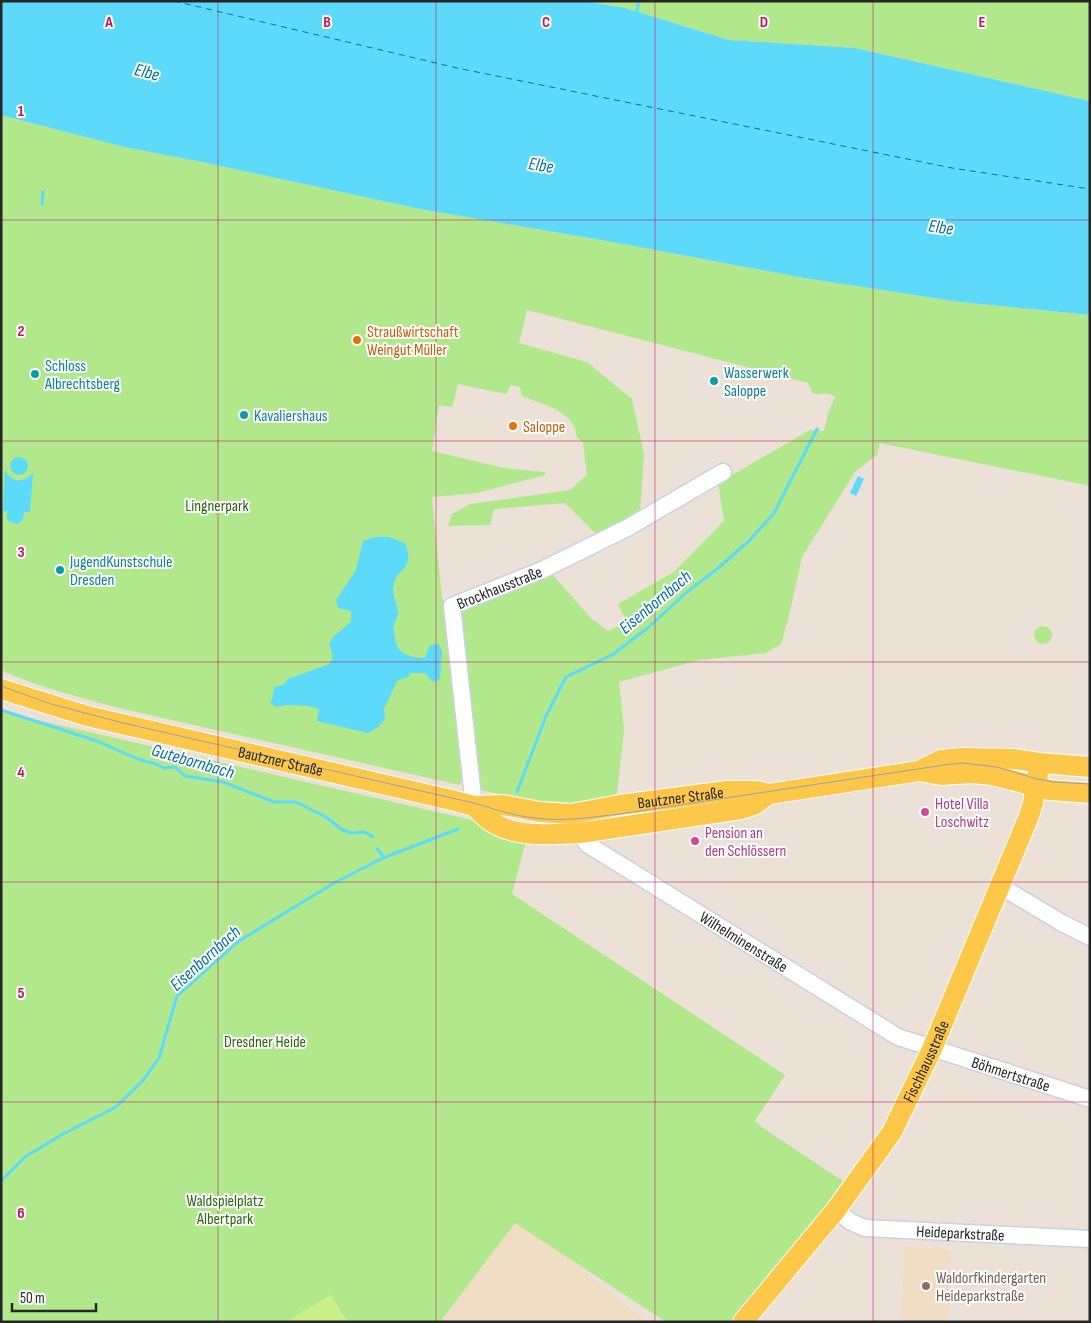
<svg xmlns="http://www.w3.org/2000/svg" width="1091" height="1323" viewBox="0 0 1091 1323" font-family="'Sofia Sans Condensed',sans-serif">
	<style>
		.education { fill: #efdec3 }
		.green { fill: #b1e88c }
		.pitch { fill: #caf186 }
		.water { fill: #5dd9f9 }
		.lines { fill: none; stroke-linecap: round; stroke-linejoin: round }
		.stream { stroke: #5dd9f9; stroke-width: 3 }
		.ferry { stroke: #01729f; stroke-width: 1; stroke-dasharray: 6 5; stroke-linecap: butt }
		.minor-casing { stroke: #cbd1e2; stroke-width: 19 }
		.major-casing { stroke: #fff; stroke-width: 22 }
		.minor { stroke: #fff; stroke-width: 16 }
		.major { stroke: #fdc849; stroke-width: 20 }
		.tram { stroke: #999eb3; stroke-width: 1 }
		.grid { fill: none; stroke: #c2185b; stroke-width: 1; stroke-opacity: 0.55 }
		.food-dot { fill: #e8710a; stroke: #fff; stroke-width: 2 }
		.culture-dot { fill: #0f9aa8; stroke: #fff; stroke-width: 2 }
		.hotel-dot { fill: #d1479c; stroke: #fff; stroke-width: 2 }
		.education-dot { fill: #8d6e63; stroke: #fff; stroke-width: 2 }
		.labels { text-anchor: middle; stroke-width: 4; stroke-linejoin: round; paint-order: stroke }
		.food-label { font-size: 16px; fill: #c56008; stroke: #fff; text-anchor: start }
		.culture-label { font-size: 16px; fill: #0d838f; stroke: #fff; text-anchor: start }
		.park-label { font-size: 16px; fill: #296712; stroke: #fff }
		.street-label { font-size: 16px; fill: #262626; stroke: #fff }
		.hotel-label { font-size: 16px; fill: #b23c85; stroke: #fff; text-anchor: start }
		.education-label { font-size: 16px; fill: #785e54; stroke: #fff; text-anchor: start }
		.water-label { font-size: 18px; font-style: italic; fill: #01729f; stroke: #fff }
		.grid-label { font-size: 16px; text-anchor: middle; font-weight: bold; fill: #c2185b; stroke: #fff; stroke-width: 4; stroke-linejoin: round; paint-order: stroke }
	</style>
	<rect width="100%" height="100%" fill="#ebe1d6"/>
	<path class="education" d="M515 1223 563 1254 647 1322H440Z
		M905 1247 951 1249 948 1322H901Z"/>
	<path class="green" d="M584 1H1090V101L855 48 729 40 625 8Z
		M1 115 124 147 197 161 420 209 607 241 804 278 960 302 1090 315V486L880 443 877 455 855 472 802 557 789 616 781 644 766 653 699 660 619 682 624 730 616 801 575 807 526 801 481 790 475 778 457 610 550 572 591 618 608 631 627 622 618 604 674 572 724 521 718 483 810 430 824 431 828 413 835 397C827 391 820 396 812 393L808 383 527 310 519 343 587 362 632 399 644 454 640 513 597 535 565 503 494 509 490 525 448 526 452 514 470 504 570 490 587 475 583 442 577 438C575 410 543 405 522 396L520 387 511 385 506 394 458 384 452 407 439 405 432 451 504 468 545 472V475L477 493 432 497 442 598 449 610 464 776 460 785 123 709C82 698 40 688 1 670Z
		M1034 635a9 9 0 1 1 18 0a9 9 0 1 1-18 0Z
		M1 710 11 714 528 833 512 894 785 1075 755 1121 763 1128 847 1184 732 1322H666L515 1223 440 1322H347L331 1295 286 1322H1Z"/>
	<path class="pitch" d="M331 1295 347 1322H286Z"/>
	<path class="water" d="M1 1H584L625 8 729 40 855 48 1090 101V315L960 302 804 278 607 241 420 209 197 161 124 147 1 115Z
		M10 466a9 9 0 1 1 18 0a9 9 0 1 1-18 0Z
		M5 470C11 483 25 484 33 472L30 512H24L23 520 17 524 10 522 7 519V511H3Z
		M858 476 864 479 856 496 850 493Z
		M374 537H389L405 543C416 573 396 565 393 588 392 597 399 606 398 615 397 618 394 622 394 625 393 629 394 633 395 637 396 654 410 658 425 658L430 645 439 644 442 652 440 679 435 682 432 681 425 673H410L408 677 397 681 384 709 385 719 378 727 368 733 317 721 319 709 308 706 286 705 277 707 270 703 272 700 274 687 283 685 288 679 329 664 332 660V653L329 644 334 636 351 622V611L338 608 336 600 356 570 363 541Z"/>
	<g class="lines">
		<path class="stream" d="M636 15 639 1
			M42 204 43 192
			M1 710 97 741 140 760 153 763 164 768 175 767 185 776 223 782 274 802H296L326 817 341 829 351 833 365 832 373 837
			M517 792 546 716 566 677 612 655 649 627 687 592 717 569 749 541 774 513 817 429
			M377 849 381 853 383 858
			M1 1181 25 1157 63 1134 116 1107 144 1079 159 1058 177 996 239 941 334 883 383 858 458 829"/>
		<path class="ferry" d="M174 1 457 68 952 168 1090 189"/>
		<defs>
			<g id="minor">
				<path id="s1" d="M474 806 452 606 542 570 627 528 723 472"/>
				<path id="s2" d="M575 823 587 844 898 1037 1090 1099"/>
				<path d="M1000 886 1062 923 1090 937"/>
				<path id="s3" d="M836 1210 851 1222 865 1228 1090 1239"/>
			</g>
			<g id="major">
				<path id="s4" d="M1 689 87 716 451 800 474 806 503 805 540 812 571 814 619 805 727 791H757L769 794 919 771 941 760 962 758 1015 759 1040 763 1090 767"/>
				<path d="M919 771 941 775 972 773 992 775 1050 790 1090 793"/>
				<path d="M474 806C480 812 487 820 495 824 520 838 552 834 580 833L741 809 754 805 769 794"/>
				<path id="s5" d="M743 1322 836 1210 892 1132 932 1049 1029 816 1033 803 1040 763"/>
			</g>
		</defs>
		<use href="#minor" class="minor-casing"/>
		<use href="#major" class="major-casing"/>
		<use href="#minor" class="minor"/>
		<use href="#major" class="major"/>
		<path class="tram" d="M1 686 51 704 123 723 474 803C494 809 514 816 535 818 563 822 592 817 620 814L944 765 962 763 997 767 1037 779 1053 782 1090 784"/>
	</g>
	<path class="grid" d="M218 1V1322M436 1V1322M655 1V1322M873 1V1322M1 220H1090M1 441H1090M1 662H1090M1 882H1090M1 1102H1090"/>
	<g class="food-dot">
		<circle cx="357" cy="340" r="5"/>
		<circle cx="513" cy="426" r="5"/>
	</g>
	<g class="culture-dot">
		<circle cx="35" cy="374" r="5"/>
		<circle cx="714" cy="381" r="5"/>
		<circle cx="244" cy="415" r="5"/>
		<circle cx="60" cy="570" r="5"/>
	</g>
	<g class="hotel-dot">
		<circle cx="925" cy="812" r="5"/>
		<circle cx="695" cy="841" r="5"/>
	</g>
	<circle class="education-dot" cx="926" cy="1286" r="5"/>
	<g class="labels">
		<g class="food-label">
			<text x="367" y="337">Straußwirtschaft<tspan x="367" dy="18">Weingut Müller</tspan></text>
			<text x="523" y="432">Saloppe</text>
		</g>
		<g class="culture-label">
			<text x="45" y="371">Schloss<tspan x="45" dy="18">Albrechtsberg</tspan></text>
			<text x="724" y="378">Wasserwerk<tspan x="724" dy="18">Saloppe</tspan></text>
			<text x="254" y="421">Kavaliershaus</text>
			<text x="70" y="567">JugendKunstschule<tspan x="70" dy="18">Dresden</tspan></text>
		</g>
		<g class="park-label">
			<text x="217" y="511">Lingnerpark</text>
			<text x="265" y="1047">Dresdner Heide</text>
			<text x="225" y="1206">Waldspielplatz<tspan x="225" dy="18">Albertpark</tspan></text>
		</g>
		<g class="street-label">
			<text dy="6" stroke="none"><textPath href="#s1" startOffset="252">Brockhausstraße</textPath></text>
			<text dy="6" stroke="none"><textPath href="#s4" startOffset="289">Bautzner Straße</textPath></text>
			<text dy="6" stroke="none"><textPath href="#s4" startOffset="696">Bautzner Straße</textPath></text>
			<text dy="6" stroke="none"><textPath href="#s2" startOffset="209">Wilhelminenstraße</textPath></text>
			<text dy="6" stroke="none"><textPath href="#s5" startOffset="320">Fischhausstraße</textPath></text>
			<text dy="6" stroke="none"><textPath href="#s2" startOffset="509">Böhmertstraße</textPath></text>
			<text dy="6" stroke="none"><textPath href="#s3" startOffset="130">Heideparkstraße</textPath></text>
		</g>
		<g class="hotel-label">
			<text x="935" y="809">Hotel Villa<tspan x="935" dy="18">Loschwitz</tspan></text>
			<text x="705" y="838">Pension an<tspan x="705" dy="18">den Schlössern</tspan></text>
		</g>
		<g class="education-label">
			<text x="936" y="1283">Waldorfkindergarten<tspan x="936" dy="18">Heideparkstraße</tspan></text>
		</g>
		<g class="water-label">
			<text transform="translate(147 72) rotate(14)" y="6">Elbe</text>
			<text transform="translate(541 165) rotate(9)" y="6">Elbe</text>
			<text transform="translate(941 227) rotate(8)" y="6">Elbe</text>
			<text transform="translate(655 602) rotate(-40)" y="6">Eisenbornbach</text>
			<text transform="translate(193 761) rotate(16)" y="6">Gutebornbach</text>
			<text transform="translate(205 958) rotate(-42)" y="6">Eisenbornbach</text>
		</g>
	</g>
	<g class="grid-label">
		<text x="109" y="27">A</text>
		<text x="327" y="27">B</text>
		<text x="546" y="27">C</text>
		<text x="764" y="27">D</text>
		<text x="982" y="27">E</text>
		<text x="21" y="116">1</text>
		<text x="21" y="336">2</text>
		<text x="21" y="557">3</text>
		<text x="21" y="777">4</text>
		<text x="21" y="998">5</text>
		<text x="21" y="1218">6</text>
	</g>
	<rect width="1091" height="1323" fill="none" stroke="#262626" stroke-width="5"/>
	<path d="M12 1303v8h84v-8" fill="none" stroke="#262626" stroke-width="2.5"/>
	<text x="20" y="1303" font-size="15" fill="#262626" stroke="#ffffff" stroke-width="4" paint-order="stroke">50 m</text>
</svg>
